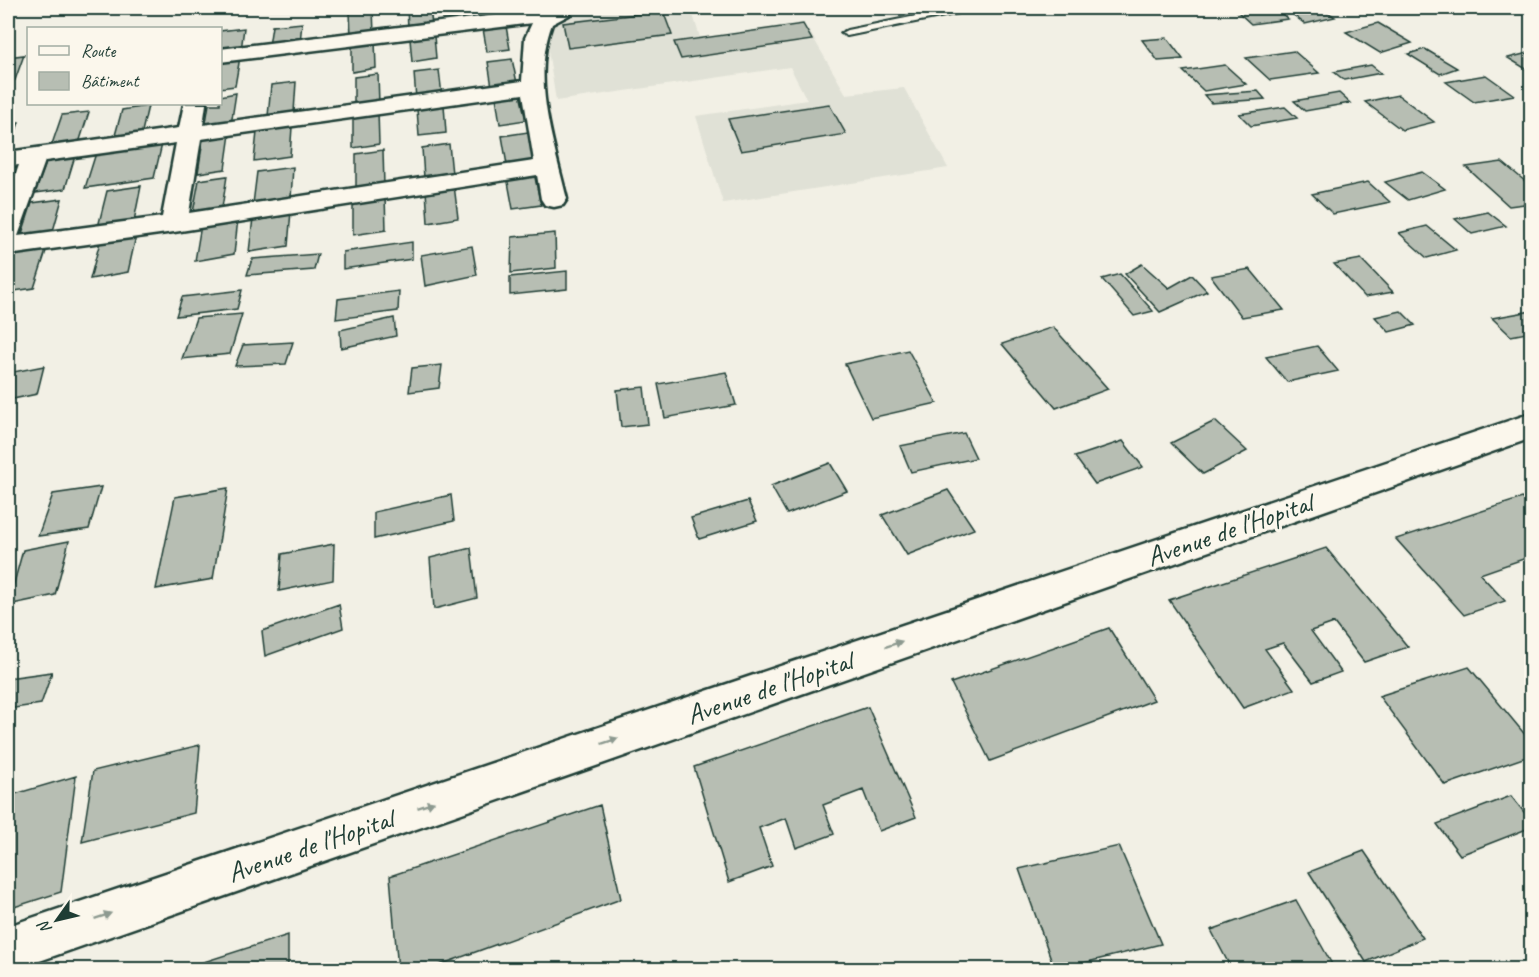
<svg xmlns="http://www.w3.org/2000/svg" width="1539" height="977" viewBox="0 0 1539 977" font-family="Caveat,sans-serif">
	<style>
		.built { fill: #e0e1d6 }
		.building { fill: #b7beb3; stroke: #1f3d34; stroke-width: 1.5 }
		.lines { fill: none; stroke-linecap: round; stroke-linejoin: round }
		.lane-casing { stroke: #1f3d34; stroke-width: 4 }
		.street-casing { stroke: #1f3d34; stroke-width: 5 }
		.lane { fill: #fbf7ec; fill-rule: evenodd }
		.street { fill: #fbf7ec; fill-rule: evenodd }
		.oneway { fill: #8d9a90 }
		.labels { text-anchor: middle; stroke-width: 6; stroke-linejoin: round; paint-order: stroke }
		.street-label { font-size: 28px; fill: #1f3d34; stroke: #fbf7ec }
	</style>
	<rect width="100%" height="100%" fill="#f2f0e5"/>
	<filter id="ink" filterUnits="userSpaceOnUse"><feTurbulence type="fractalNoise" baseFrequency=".0167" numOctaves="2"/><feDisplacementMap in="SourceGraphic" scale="12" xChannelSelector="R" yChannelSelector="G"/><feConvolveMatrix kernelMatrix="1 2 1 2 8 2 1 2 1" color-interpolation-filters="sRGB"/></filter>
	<g filter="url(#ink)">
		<path class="built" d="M617 8H691L701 41 808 29 846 94 904 88 948 168 723 203 696 116 807 100 790 67 556 101 543 18Z"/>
		<path class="building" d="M111 8H136L133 12 107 13Z
			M407 8H430L432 25 408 28Z
			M478 8H501L502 16 480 19Z
			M1262 8H1275L1288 19 1251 24 1237 11Z
			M1321 8 1335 17 1305 24 1292 14Z
			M1424 8H1455L1457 9 1432 13Z
			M373 9 374 34 351 37 350 12Z
			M663 11 672 35 568 48 563 23Z
			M302 23 300 42 269 46 272 26Z
			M1378 23 1412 43 1380 53 1346 32Z
			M803 24 812 40 681 59 674 42Z
			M506 26 510 49 487 52 483 29Z
			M244 28 241 50 220 52V31Z
			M434 36 436 58 412 62 410 39Z
			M1167 38 1183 59 1158 61 1142 40Z
			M375 41 376 68 352 72V44Z
			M1425 49 1457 68 1440 74 1408 54Z
			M1294 51 1319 73 1270 80 1246 58Z
			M1532 52V67L1526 69 1508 58Z
			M24 55 15 80 8 81V57Z
			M240 57 235 86 220 88V60Z
			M512 59 517 83 492 87 488 62Z
			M1225 65 1246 84 1204 91 1183 71Z
			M1371 65 1381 73 1344 80 1334 72Z
			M439 70 442 95 416 99 414 73Z
			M378 74 379 104 354 107V77Z
			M1486 75 1514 95 1474 102 1446 82Z
			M296 82 294 112 268 116 271 85Z
			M1258 91 1265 99 1211 103 1204 95Z
			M236 93 231 125 205 129 209 104H220V96Z
			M1339 93 1350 103 1305 111 1294 101Z
			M520 94 526 120 500 124 496 97Z
			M1398 95 1434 122 1402 130 1365 102Z
			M829 104 846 134 741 151 728 119Z
			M444 105 446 133 419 136 417 109Z
			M148 106 141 136 114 139 122 110Z
			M1285 107 1297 118 1251 126 1239 114Z
			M378 111 379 144 353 148V115Z
			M89 112 79 143 51 147 62 115Z
			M19 122 8 154V123Z
			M292 127 290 156 254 161 257 132Z
			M528 132 534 161 507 165 502 136Z
			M230 134 225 169 198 173 203 139Z
			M162 144 154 178 85 188 96 153Z
			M449 144 452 174 424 178 422 148Z
			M383 150 384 186 356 190V154Z
			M75 156 65 189 35 193 47 160Z
			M1502 162 1532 187V203L1509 206 1466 167Z
			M293 167 291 198 253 204 257 172Z
			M1422 172 1445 189 1408 200 1385 182Z
			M534 173 541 205 513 209 507 177Z
			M227 176 221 214 192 218 199 180Z
			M1368 182 1390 202 1333 214 1312 194Z
			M454 185 458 218 428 223 426 190Z
			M141 186 133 226 97 231 107 191Z
			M385 196 386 230 353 235V201Z
			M62 199 51 238 19 243 32 203Z
			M291 211 288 246 249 252 253 218Z
			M1488 212 1506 226 1472 234 1455 219Z
			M238 219 234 254 195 261 201 225Z
			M1427 226 1456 250 1427 258 1399 233Z
			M555 233 556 268 511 273 512 237Z
			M136 236 128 272 90 279 100 242Z
			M412 242V259L343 269V252Z
			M472 246 477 275 425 286 421 255Z
			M46 251 34 288 8 292V277L15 255Z
			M318 254 314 270 247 275 252 259Z
			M1361 259 1393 292 1365 297 1334 264Z
			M1142 264 1169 288 1192 275 1207 291 1160 312 1125 274Z
			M1250 269 1284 310 1242 317 1211 276Z
			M567 271V289L510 295V277Z
			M1120 274 1153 311 1134 316 1102 279Z
			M242 290 237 309 176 316 182 297Z
			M399 291 398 311 336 319 338 299Z
			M1401 311 1415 325 1389 332 1375 317Z
			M1532 311V332L1511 336 1492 318Z
			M242 314 230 354 182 359 196 318Z
			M394 318 396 336 341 348 340 330Z
			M1053 327 1108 389 1056 408 1002 344Z
			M293 342 286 364 235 366 243 345Z
			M1317 346 1338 371 1287 382 1266 357Z
			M908 350 937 403 871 418 845 364Z
			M442 365 439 388 409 392 412 368Z
			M44 366 37 394 8 400V373Z
			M726 372 736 405 665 418 658 384Z
			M644 387 648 424 621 427 617 390Z
			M1215 421 1247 451 1203 474 1171 443Z
			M964 433 976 458 911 472 900 446Z
			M1123 441 1143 467 1095 484 1075 457Z
			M830 463 847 491 787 514 771 486Z
			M101 487 89 529 38 536 53 494Z
			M228 488 213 579 156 589 175 497Z
			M948 490 974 529 907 555 882 515Z
			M451 495 454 521 374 539V512Z
			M1522 498 1532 507V556L1480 574 1505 601 1464 615 1396 539Z
			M748 501 757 521 699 539 691 518Z
			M69 541 55 595 8 605 23 550Z
			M334 544 333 580 279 591 282 554Z
			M471 548 477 598 434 609 430 558Z
			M1326 548 1408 647 1364 662 1334 623 1311 631 1341 672 1313 682 1283 643 1265 649 1294 689 1243 708 1169 600Z
			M339 604 343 628 265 656 262 631Z
			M1109 628 1154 700 990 761 951 683Z
			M1469 667 1532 743V755L1445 785 1379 696Z
			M52 672 41 704 8 709V678Z
			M868 707 916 817 879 831 863 790 823 805 834 834 796 848 786 818 759 828 772 866 729 882 694 767Z
			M200 745 194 813 82 842 93 771Z
			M76 776 61 892 8 909V796Z
			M1511 796 1532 822V827L1460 855 1437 824Z
			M600 805 621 899 426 970H398L390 876Z
			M1119 846 1161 944 1055 970 1019 869Z
			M1364 851 1423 938 1366 962 1309 872Z
			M1296 900 1333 966 1323 970H1232L1211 930Z
			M288 935V970H179Z"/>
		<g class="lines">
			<defs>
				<path id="lane" d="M955 8H975L969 11 847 36 841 33 847 30Z"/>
				<path id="street" d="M553 8H570L572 11 569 15 552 24C531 79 554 144 567 199L563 205 554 207 545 205 541 199 537 175 174 232 8 255V197L19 165 8 166V152L179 128 184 104H206L203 125 522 81 525 38 532 23 220 62V49ZM523 94 534 161 189 213 201 139ZM176 143 162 217 18 236 45 161Z
					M1532 413V438L14 970H8V926Z"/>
			</defs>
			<use href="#lane" class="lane-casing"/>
			<use href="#street" class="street-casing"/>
			<use href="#lane" class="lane"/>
			<use href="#street" class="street"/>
		</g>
		<defs><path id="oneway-solid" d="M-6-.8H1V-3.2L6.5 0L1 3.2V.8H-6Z" transform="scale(1.5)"/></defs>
		<g class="oneway">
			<use href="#oneway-solid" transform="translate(894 644) rotate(-19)"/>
			<use href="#oneway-solid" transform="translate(610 741) rotate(-19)"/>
			<use href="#oneway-solid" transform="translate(426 805) rotate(-19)"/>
			<use href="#oneway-solid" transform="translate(103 916) rotate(-19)"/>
		</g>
	</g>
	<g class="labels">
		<g class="street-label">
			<text transform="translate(1229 529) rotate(-19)" y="10">Avenue de l'Hopital</text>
			<text transform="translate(769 687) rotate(-19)" y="10">Avenue de l'Hopital</text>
			<text transform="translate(310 845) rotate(-19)" y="10">Avenue de l'Hopital</text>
		</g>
	</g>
	<rect width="1539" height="977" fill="none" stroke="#fbf7ec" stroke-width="30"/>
	<rect x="15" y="15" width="1509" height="947" fill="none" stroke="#1f3d34" stroke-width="2" filter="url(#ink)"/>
	<rect x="27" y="27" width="195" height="78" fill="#fbf7ec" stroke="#a3ada2" stroke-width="1.5"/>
	<rect x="39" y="46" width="30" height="9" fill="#fbf7ec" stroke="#a3ada2" stroke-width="1.5"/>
	<text x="81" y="57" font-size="18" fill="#1f3d34">Route</text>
	<rect x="39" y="72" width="30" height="18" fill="#b7beb3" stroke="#a3ada2" stroke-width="1.5"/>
	<text x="81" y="87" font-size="18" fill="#1f3d34">Bâtiment</text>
	<g transform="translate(57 920) rotate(236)" stroke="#fbf7ec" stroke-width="4.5" paint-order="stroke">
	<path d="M0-4.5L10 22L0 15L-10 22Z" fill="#1f3d34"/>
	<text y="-9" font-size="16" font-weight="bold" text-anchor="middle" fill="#1f3d34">N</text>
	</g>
</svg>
